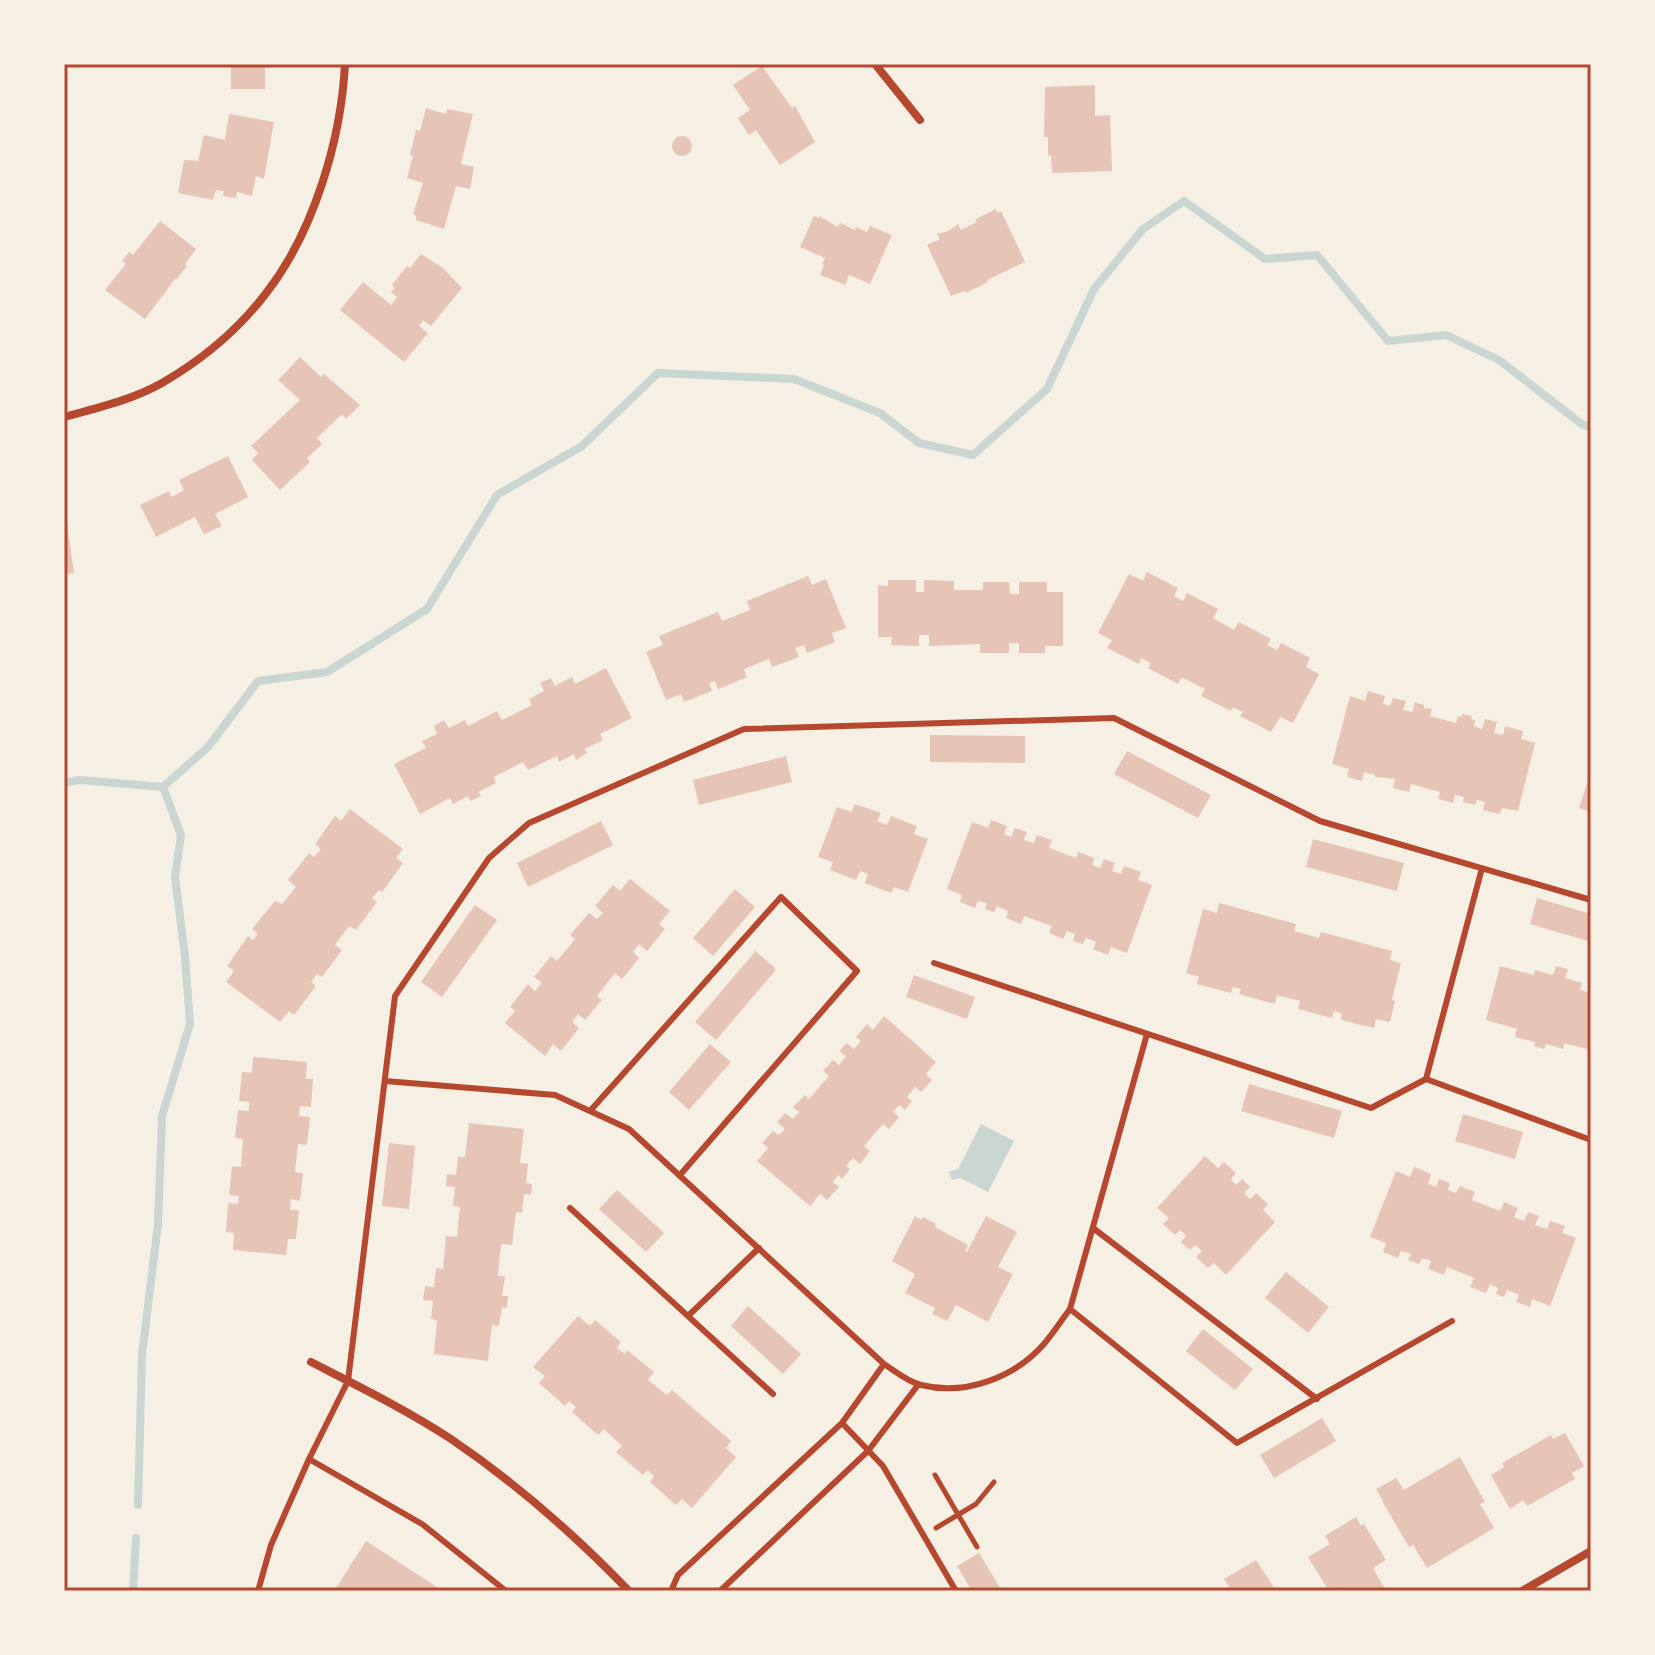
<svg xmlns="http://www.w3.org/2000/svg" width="1655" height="1655" viewBox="0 0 1655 1655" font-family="Raleway,sans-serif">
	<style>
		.water { fill: #c9d6d2 }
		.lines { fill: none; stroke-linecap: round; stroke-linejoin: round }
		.stream { stroke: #c9d6d2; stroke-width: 8 }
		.building { fill: #e6c5b7 }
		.path { stroke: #b5482f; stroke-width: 5 }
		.service { stroke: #b5482f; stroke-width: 6 }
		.minor { stroke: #b5482f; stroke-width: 8 }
		.neatline { fill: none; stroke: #b5482f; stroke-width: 3 }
	</style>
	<rect width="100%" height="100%" fill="#f6efe4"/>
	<path class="water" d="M981 1124 1014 1141 988 1192 960 1178 952 1180 949 1172 958 1169Z"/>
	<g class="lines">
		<path class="stream" d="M64 783 79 780 163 787 208 747 258 681 327 672 427 609 497 495 582 446 658 373 794 379 880 413 919 443 973 455 1047 389 1094 289 1143 229 1184 201 1265 259 1317 255 1388 341 1446 335 1499 360 1583 425 1591 427
			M138 1505 142 1355 158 1224 162 1116 190 1024 185 956 175 877 181 835 163 787
			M133 1591 136 1538"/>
	</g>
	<path class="building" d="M231 64H269V68H265V89H231Z
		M762 66 792 108 795 106 815 142 780 165 756 130 749 135 738 118 750 110 733 85Z
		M1095 85V116L1110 115 1112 171 1052 173 1051 155 1048 156V137H1044L1045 87Z
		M426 108 446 114 447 109 473 114 461 164 474 167 470 189 456 186 444 229 416 220V216L413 214 423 183 407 178 413 156 410 155 416 130 420 131Z
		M229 114 274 122 264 179 256 176 252 196 237 192 236 198 223 196 224 191 216 190 213 200 178 193 184 160 198 161 204 135 225 140Z
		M672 146a10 10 0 1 1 20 0a10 10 0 1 1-20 0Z
		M996 209 997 213 1001 211 1025 262 987 280 988 282 966 293 964 291 951 296 927 245 940 239 937 234 948 231 958 224 961 230 977 222 976 219Z
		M814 216 819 218V216L838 227 840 223 855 230 856 227 867 232 870 226 892 235 870 284 849 275 845 285 820 275 824 265 822 264 825 258 800 247Z
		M160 221 196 249 185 264 187 266 176 280 175 279 145 319 105 290 126 264 122 261 129 252 133 255Z
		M421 254 443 268 462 288 431 326 423 320 419 326 428 333 404 362 340 310 363 282 391 305 397 297 391 292 395 288 392 285 407 266 410 268Z
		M300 357 321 377 324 374 360 405 346 419 342 414 317 438 322 444 307 458 310 462 280 490 252 460 258 453 251 446 300 400 278 380Z
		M228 456 248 497 215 514 222 526 204 534 195 517 156 537 140 505 169 491 171 497 184 490 179 480Z
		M64 516H66L74 573 64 574Z
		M1147 572 1178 588 1174 596 1183 601 1187 593 1218 609 1213 618 1234 630 1239 622 1271 639 1267 645 1277 650 1281 643 1310 658 1306 667 1319 674 1293 723 1280 717 1271 732 1240 716 1243 712 1233 707 1231 711 1201 696 1205 689 1183 678H1181L1178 684 1148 668 1151 663 1141 658 1139 664 1107 648 1112 640 1098 633 1129 574 1143 581Z
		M808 576 812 585 826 579 846 628 832 633 835 642 807 653 804 645 795 648 799 657 772 667 769 659 744 669 747 677 718 689 715 681 709 683 712 691 684 702 681 694 666 700 646 652 663 645 659 636 718 612 722 621 750 610 747 601Z
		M888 580H916V592H924V580L954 581V590H983V582H1009L1010 594H1019V582H1047V592H1063V646H1045V653H1019V643H1009V653H980V644L929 646V635H919V646L891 645 892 637H878V585L888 586Z
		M606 668 632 718 600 734 603 740 585 749 587 753 576 760 574 754 559 762 557 756 528 770 523 762 494 777 496 783 478 792 481 796 470 801 468 796 453 804 450 798 420 814 394 764 426 748 422 741 437 734 434 726 444 720 449 728 465 720 468 726 497 711 502 720 532 705 529 699 544 691 540 683 551 678 555 686 572 677 575 684Z
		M1368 691 1385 696 1383 704 1390 706 1393 698 1406 701 1403 710 1412 712 1415 702 1424 705V708L1432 709 1430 716 1456 723 1458 716 1462 717V714L1472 716 1471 719 1475 720 1474 726 1482 729 1485 719 1497 722 1494 733 1503 735 1505 726 1523 731 1521 739 1535 743 1518 811 1502 808 1500 814 1483 810 1485 802 1477 800 1475 805 1463 802 1464 797 1455 795 1453 803 1438 799 1440 792 1411 784 1409 792 1393 788 1395 779 1375 777V775L1364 772 1362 781 1347 777 1349 769 1332 764 1350 696 1365 701Z
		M930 735 1025 736V763L930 762Z
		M1127 751 1211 795 1198 818 1114 774Z
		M786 756 792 782 699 805 693 780Z
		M1590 774 1591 775V812L1579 808Z
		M855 804 881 813 877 821 887 825 891 816 917 826 914 834 928 839 908 892 894 887 891 893 865 883 868 874 860 871 856 880 830 870 833 862 818 857 837 807 851 812Z
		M350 809 403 849 396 858 403 863 382 892 379 890 372 898 377 902 356 930 349 926 335 945 342 950 322 977 317 974 311 982 316 986 294 1015 289 1011 280 1022 226 982 234 971 227 966 248 936 253 940 258 934 252 929 275 901 282 904 296 887 288 880 309 853 314 857 321 849 315 844 335 816 341 821Z
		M991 820 1007 826 1004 834 1011 837 1015 828 1027 832 1024 840 1034 843 1037 835 1052 840 1049 848 1076 858 1078 852 1094 858 1092 865 1100 868 1104 859 1115 863 1112 871 1121 874 1124 866 1141 872 1138 880 1152 885 1127 953 1111 947 1108 955 1093 949 1096 942 1086 938 1083 944 1073 941 1075 934 1067 931 1063 939 1049 933 1052 926 1024 916 1021 924 1006 918 1008 911 997 906 994 912 985 909 987 903 978 901 975 908 960 902 962 895 947 889 972 822 988 828Z
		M601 821 613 845 528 887 517 863Z
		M1313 839 1404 863 1397 891 1306 867Z
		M630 879 670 911 659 924 665 929 647 951 639 944 633 952 639 958 622 979 615 973 597 996 602 1000 585 1020 578 1014 572 1022 579 1028 561 1051 553 1044 545 1056 505 1023 515 1011 510 1007 528 984 535 991 542 983 534 977 551 956 557 961 575 939 570 935 589 913 597 919 603 913 595 906 613 885 620 891Z
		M735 889 755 907 713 956 693 938Z
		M1537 898 1591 914V942L1530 924Z
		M1219 903 1296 924 1294 931 1319 938 1321 932 1392 951 1390 960 1401 963 1392 1000 1395 1001 1390 1022 1376 1019 1374 1028 1341 1020 1342 1014 1334 1011 1332 1018 1298 1009 1300 1001 1277 995 1275 1004 1239 994 1241 989 1233 987 1231 993 1197 984 1199 977 1186 973 1203 909 1217 913Z
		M475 905 497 920 442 997 421 982Z
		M754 950 775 968V971L716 1040 695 1022 754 953Z
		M1500 966 1534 975 1535 970 1553 975 1556 966 1568 969 1565 978 1582 983 1580 990 1591 993V1050L1564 1043 1563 1049 1546 1044 1544 1049 1534 1046 1535 1042 1515 1037 1517 1029 1486 1020Z
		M914 975 975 997 967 1019 906 997Z
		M884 1016 936 1062 926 1074 932 1080 921 1092 915 1087 907 1097 912 1101 905 1110 899 1105 893 1112 899 1117 889 1129 883 1124 864 1146 870 1151 860 1164 853 1158 846 1166 850 1169 842 1179 838 1175 833 1182 839 1187 827 1200 820 1194 810 1206 757 1161 768 1148 762 1143 773 1131 779 1135 785 1129 777 1122 785 1113 793 1119 799 1112 793 1107 805 1095 809 1099 829 1076 823 1071 833 1060 839 1065 846 1056 839 1051 847 1043 854 1049 861 1041 856 1037 867 1024 873 1030Z
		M710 1044 731 1062 689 1110 669 1092Z
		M253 1057 307 1062 306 1079H313L311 1107 300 1106 299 1116 310 1117 307 1145 298 1144 295 1172 303 1173 300 1201 291 1199 290 1210H299L296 1239H288L286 1255 233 1250 234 1233 226 1232 228 1203 238 1204 239 1196 229 1195 232 1166 241 1167 243 1139 235 1138 238 1110 249 1111V1102L239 1101 242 1072 252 1073Z
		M1249 1084 1342 1111 1334 1138 1241 1111Z
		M1463 1114 1523 1132 1515 1159 1455 1141Z
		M469 1123 524 1129 520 1163 528 1164 526 1183 532 1184 531 1195 524 1194 522 1213 516 1212 512 1245 501 1244 498 1276H505L502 1296H508L507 1308 502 1307 499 1326 492 1325 488 1361 434 1354 437 1320 431 1319 433 1301 423 1300 425 1286 434 1287 436 1268 443 1269 446 1236 457 1237 460 1207 453 1206 455 1187 446 1186 447 1174 456 1175 458 1157H465Z
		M389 1143 415 1146 409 1209 382 1206Z
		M1205 1156 1218 1168 1224 1162 1236 1173 1231 1179 1236 1185 1242 1179 1250 1187 1244 1193 1250 1199 1256 1193 1268 1204 1263 1210 1275 1222 1226 1275 1214 1263 1208 1268 1196 1257 1202 1251 1195 1245 1190 1250 1181 1242 1186 1236 1180 1230 1175 1235 1163 1224 1169 1218 1157 1208Z
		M1414 1167 1431 1174 1428 1184 1436 1187 1439 1179 1450 1183 1448 1190 1456 1193 1460 1186 1475 1192 1472 1200 1500 1211 1504 1202 1518 1208 1514 1217 1524 1221 1528 1212 1539 1216 1535 1225 1547 1229 1550 1221 1565 1226 1562 1233 1576 1238 1550 1306 1532 1299 1530 1307 1516 1302 1519 1295 1507 1290 1504 1297 1496 1294 1498 1288 1490 1284 1486 1293 1470 1287 1474 1278 1447 1267 1444 1275 1428 1269 1431 1261 1422 1258 1419 1264 1408 1260 1411 1254 1401 1251 1398 1258 1383 1252 1386 1243 1370 1237 1396 1171 1410 1177Z
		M617 1190 664 1233 646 1252 599 1209Z
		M915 1216 921 1220 923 1217 936 1224 935 1227 968 1245 965 1251 967 1252 986 1216 1017 1232 998 1267 1013 1274 988 1322 956 1305 947 1321 932 1314 935 1308 905 1293 915 1274 892 1261Z
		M1286 1272 1329 1307 1308 1333 1265 1298Z
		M748 1306 801 1354 783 1374 731 1326Z
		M578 1316 590 1326 595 1320 621 1342 617 1348 625 1354 627 1350 654 1372 648 1380 667 1395 672 1390 731 1441 726 1448 736 1457 692 1508 682 1499 676 1505 650 1482 654 1476 647 1470 643 1475 616 1452 622 1446 604 1429 598 1435 572 1412 576 1407 569 1401 565 1406 539 1383 545 1376 533 1367Z
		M1203 1329 1253 1369 1235 1390 1186 1351Z
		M1322 1418 1336 1441 1274 1478 1260 1455Z
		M1565 1433 1584 1466 1572 1473 1575 1479 1527 1506 1523 1500 1510 1509 1491 1475 1504 1467 1502 1463 1551 1435 1553 1439Z
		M1460 1457 1485 1502 1480 1504 1494 1528 1427 1568 1413 1545 1409 1547 1382 1501H1383L1376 1489 1396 1478 1404 1490Z
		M1356 1517 1361 1526 1364 1524 1386 1560 1373 1568 1386 1591H1342L1339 1587 1329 1591 1308 1557 1330 1544 1325 1536Z
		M366 1541 443 1591H334Z
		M979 1553 1002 1591H972L957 1566Z
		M1256 1560 1276 1591H1225L1230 1588 1224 1579Z"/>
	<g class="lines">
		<path class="path" d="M935 1475 977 1547
			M936 1528 976 1504 994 1482"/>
		<path class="service" d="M934 963 1371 1108 1426 1079 1482 868
			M1147 1034 1070 1309 1237 1443 1452 1321
			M1426 1079 1591 1140
			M385 1081 555 1095 629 1129 884 1364C895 1371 908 1382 921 1385 965 1396 1014 1378 1044 1344 1053 1333 1061 1321 1070 1309
			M590 1111 781 897 857 971 680 1175
			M570 1208 773 1394
			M1093 1228 1317 1399
			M688 1316 759 1248
			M842 1423 883 1466 956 1591
			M309 1459 422 1524 506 1591
			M258 1591 271 1545 309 1459 348 1381 395 996 489 858 529 823 744 729 1114 718 1320 821 1591 900
			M671 1591 678 1575 842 1423 884 1364
			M720 1591 868 1451 918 1385"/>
		<path class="minor" d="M875 64 920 120
			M64 417C97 408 132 400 162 383 202 360 239 329 267 292 314 231 341 140 345 64
			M311 1362C358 1386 407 1410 451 1439 516 1483 575 1535 629 1591
			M1522 1591 1591 1551"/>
	</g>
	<rect width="1655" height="1655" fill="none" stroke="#f6efe4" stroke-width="132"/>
	<rect x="66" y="66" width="1523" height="1523" class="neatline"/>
</svg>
